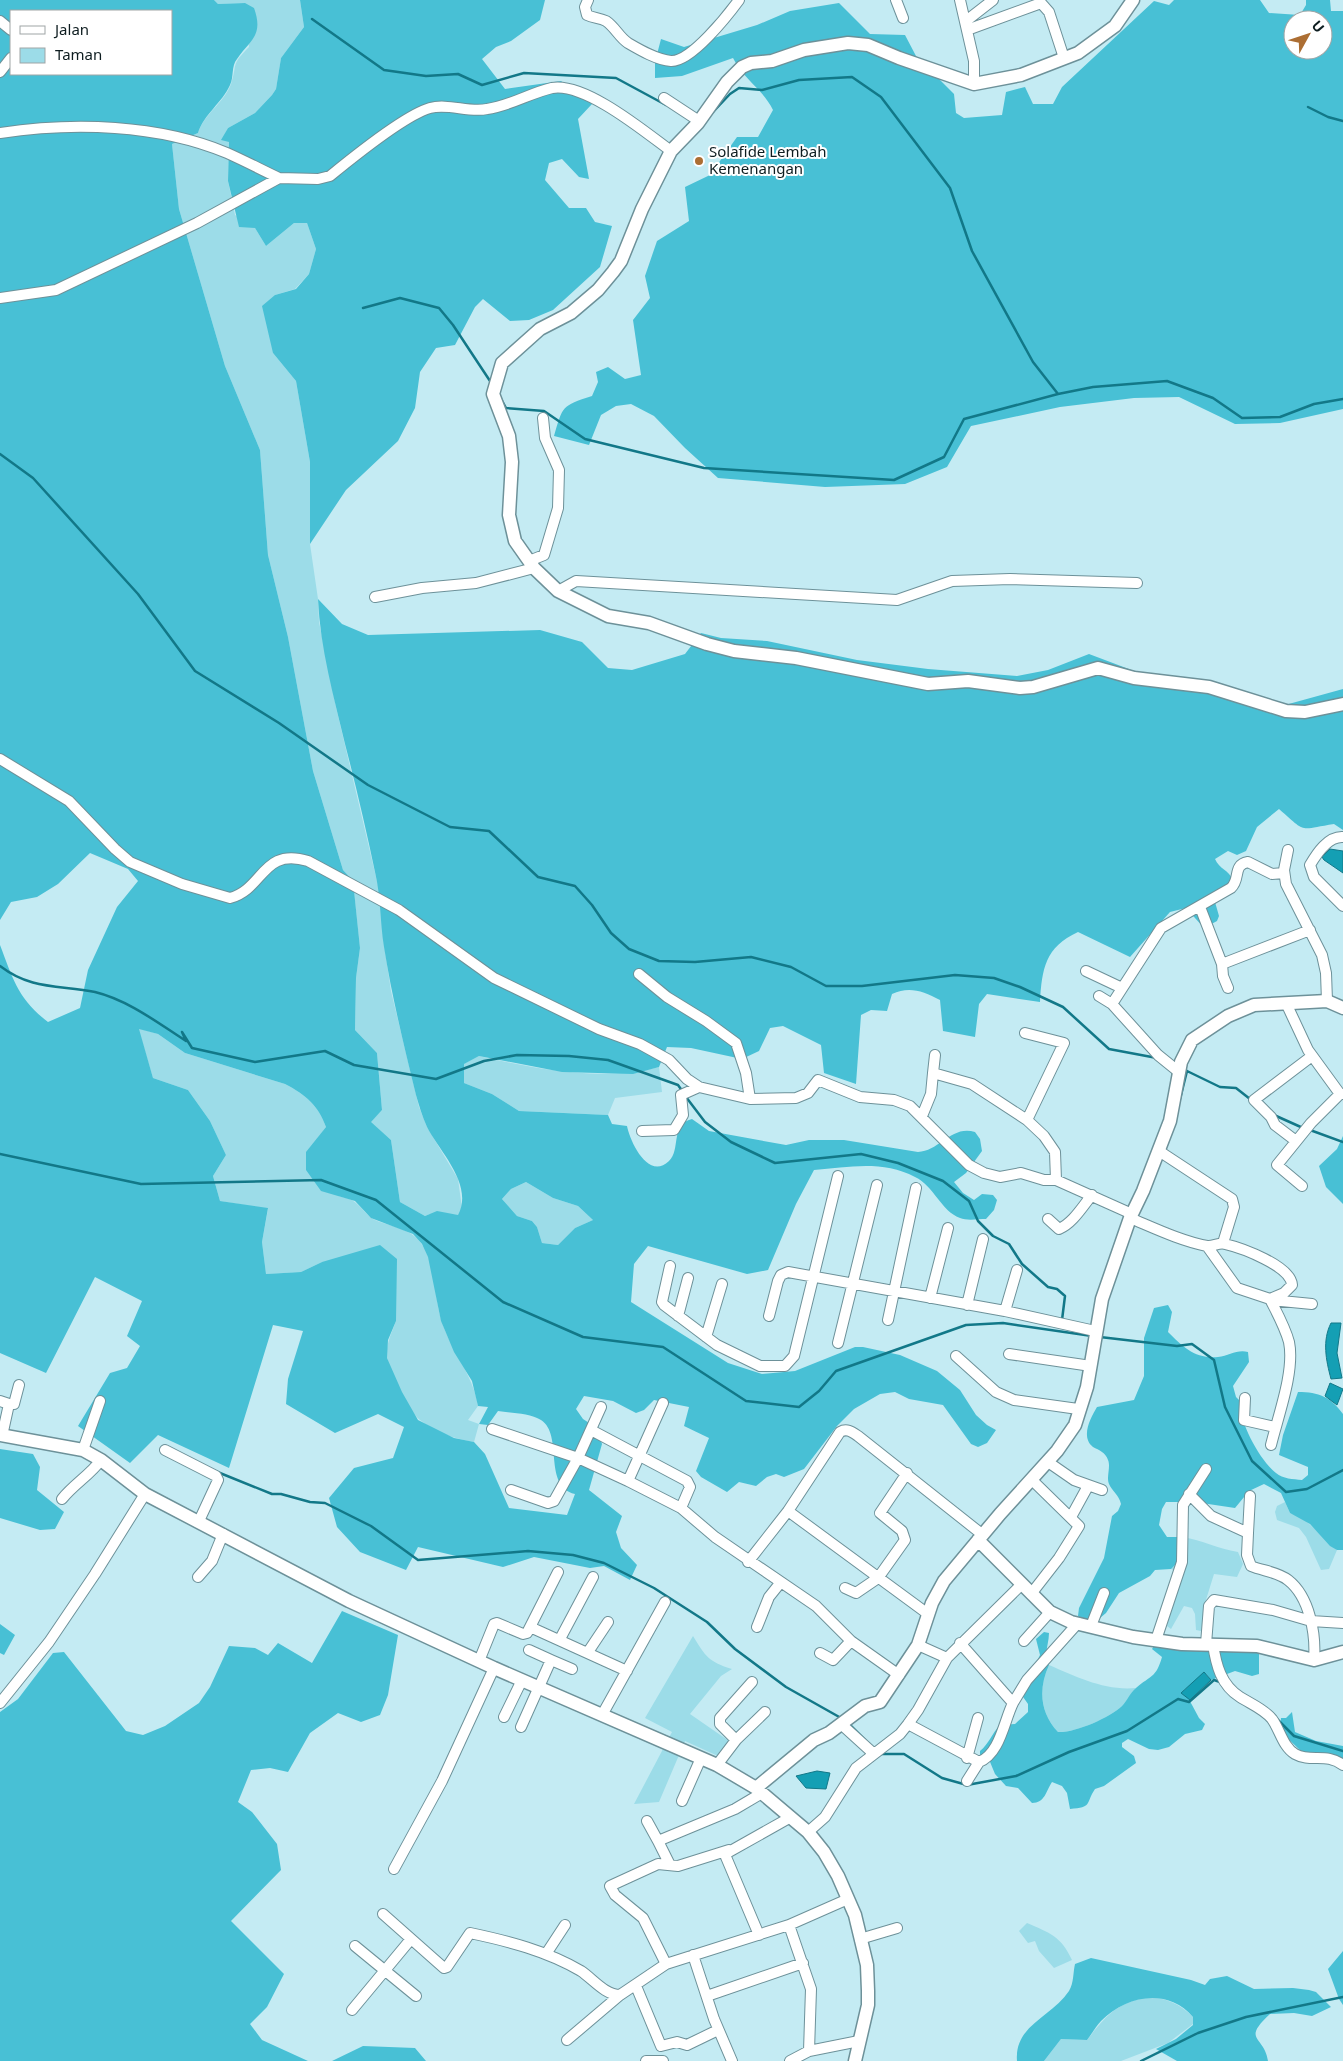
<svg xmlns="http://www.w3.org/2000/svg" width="1343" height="2061" viewBox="0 0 1343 2061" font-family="'Noto Sans',sans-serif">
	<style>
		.green { fill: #9cdce8 }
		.forest { fill: #48c0d5; fill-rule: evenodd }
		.water { fill: #149fb4; stroke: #127888 }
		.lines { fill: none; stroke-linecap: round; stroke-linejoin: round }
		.stream { stroke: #127888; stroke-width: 2.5 }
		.minor-casing { stroke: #6d9199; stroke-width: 12 }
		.tertiary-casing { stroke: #6d9199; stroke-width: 15 }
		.minor { stroke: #fff; stroke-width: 10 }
		.tertiary { stroke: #fff; stroke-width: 12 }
		.poi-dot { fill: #ac6e33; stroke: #fff; stroke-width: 2 }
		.labels { text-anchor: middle; stroke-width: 4; stroke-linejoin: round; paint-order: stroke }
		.poi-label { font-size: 15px; fill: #0e1d20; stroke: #fff; text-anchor: start }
	</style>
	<rect width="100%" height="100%" fill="#c4ebf3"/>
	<path class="green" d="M214 0H300L304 27 281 58 276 89 272 95 255 113 228 128 225 134 229 142 228 181 235 215 255 228 266 246 294 223H307L316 249 309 274 295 289 275 295 273 353 296 381 310 462V544L318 599 319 622 336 707 380 894 384 944 391 991 419 1107 427 1127 458 1179 462 1208 458 1215 430 1214 425 1216 400 1202 391 1140 370 1122 382 1110 377 1053 355 1030 356 978 360 948 353 882 343 870 313 771 288 637 268 555 260 450 225 366 179 209 172 144 198 133C204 114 224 103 231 84 238 63 230 66 249 47L245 3 218 4Z
		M138 1028 158 1034 185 1053 285 1084C306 1095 318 1105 326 1127L317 1139 339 1196C345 1198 352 1199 356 1203 362 1208 367 1215 373 1219 389 1227 409 1227 420 1242 436 1262 434 1295 441 1319 450 1350 473 1374 478 1406L468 1420 479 1424 474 1442C455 1439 435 1432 420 1420 410 1413 390 1371 387 1358 385 1346 392 1332 396 1321L322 1262 301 1272 266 1274 262 1242 268 1209 220 1201 213 1176 226 1155 210 1121 188 1090 153 1078Z
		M479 1056C537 1069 600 1082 659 1067L662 1092 615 1098 608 1115 519 1111 492 1094 464 1083 463 1064Z
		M526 1182 553 1198 578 1206 593 1220 575 1228 558 1245 542 1243 537 1227 532 1221 517 1216 502 1199 511 1189Z
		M1285 1502 1290 1513 1304 1519 1337 1550 1329 1569 1321 1570 1306 1537 1299 1528 1277 1520 1275 1512 1277 1506Z
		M1183 1537C1202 1540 1218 1549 1238 1552L1243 1564 1237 1577 1214 1574 1205 1603 1201 1631 1196 1630 1195 1614 1192 1608 1184 1606 1171 1629 1167 1626 1180 1573 1171 1569 1180 1560Z
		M693 1636C705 1656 709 1662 732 1669L721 1676 690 1714 729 1741 718 1756 685 1741 659 1802 634 1804 672 1732 645 1718Z
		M1049 1665C1077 1677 1105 1691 1136 1688 1131 1693 1127 1701 1122 1706 1109 1718 1075 1733 1058 1732 1040 1713 1038 1689 1049 1665Z
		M1027 1923C1050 1933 1061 1936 1072 1960L1054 1968 1039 1951 1035 1941 1028 1943 1019 1931Z
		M1147 1997C1164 1997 1181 2004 1193 2017V2024L1168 2043 1121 2061H1044L1061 2039 1087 2040C1106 2016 1115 2004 1147 1997Z"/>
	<path class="forest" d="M0 0H214L218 4 245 3 254 8C264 36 250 40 237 59 231 66 234 77 230 85 222 103 204 114 198 133L172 144 179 209 225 366 260 450 268 555 288 637 313 771 343 870 353 881 360 948 356 978 355 1030 377 1053 382 1110 371 1122 391 1140 400 1202 425 1216 437 1211 458 1215C474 1185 440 1152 427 1127 422 1116 419 1105 416 1095 404 1046 392 997 384 947 380 922 381 897 375 872 366 829 356 786 345 744 334 697 320 648 318 599L342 624 368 635 540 630 582 642 608 668 632 670 685 654 701 633 721 638 767 641 857 660 928 669 1017 676 1048 670 1089 654 1142 674 1212 681 1258 698 1285 705 1343 689V830L1334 824C1297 830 1307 833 1279 809L1257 827 1246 851 1237 855 1228 851 1215 859C1219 869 1229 870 1233 880L1229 895 1215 902 1219 916 1217 921 1204 928 1186 908 1170 912 1130 957 1078 932C1045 947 1042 969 1040 1002L987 994 979 1004 975 1037 943 1031 940 1000C923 991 909 986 892 994L887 1011 871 1010 861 1015 856 1084 824 1073 821 1045 783 1026 770 1028 759 1051 742 1059 691 1048 667 1047 659 1067 633 1074 562 1072 479 1056 464 1064V1083L492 1094 519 1111 608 1115 612 1124 627 1126C630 1141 648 1181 669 1161 681 1150 670 1124 692 1119L709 1131 786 1145 809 1140H844L918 1152C940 1151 951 1125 975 1132L980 1139 982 1151 966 1173 954 1182 963 1193 974 1200 982 1194 993 1195 997 1200 994 1210 986 1219C978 1219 967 1221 960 1218 941 1211 934 1186 915 1177 883 1160 849 1167 814 1170L796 1204 768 1270 747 1274 648 1246 634 1264 631 1302 728 1363 762 1374 795 1371 855 1347H863L900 1355 937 1371 960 1390 976 1415 987 1425 996 1430 987 1443 978 1447 971 1444 943 1405 909 1399 895 1392 880 1394 854 1409 837 1426 804 1469 784 1477 776 1474 767 1477 756 1486 739 1482 727 1492 701 1477 696 1471 709 1438 684 1426 689 1407 654 1400 644 1410 636 1413 613 1401 584 1396 576 1409 583 1419 597 1428 602 1444 589 1490 622 1516 616 1532 621 1548 637 1565 630 1580 604 1566 590 1568 534 1557 503 1567 418 1547 406 1570 360 1552 337 1527 329 1498 354 1468 393 1458 404 1427 378 1414 335 1433 286 1404 288 1379 303 1331 273 1325 229 1468 158 1435 130 1463 78 1426 110 1373 127 1368 140 1346 127 1336 142 1301 95 1277 46 1373 0 1353V945C13 979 18 999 48 1022L80 1008 88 970 117 907 138 881 128 869 90 853 58 884 37 897 11 902 0 920ZM11 11H171V74H11ZM139 1029 158 1034 185 1053 285 1084C306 1095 318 1105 326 1127L306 1152V1170L321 1191 355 1201 371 1218 413 1234 422 1244 428 1257 441 1321 454 1352 472 1381 478 1406 488 1407 479 1424 488 1425 498 1411C511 1413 530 1413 541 1420 564 1435 542 1486 575 1494L567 1515 509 1508 485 1454 474 1442 454 1438 418 1420 402 1392 387 1358 388 1340 396 1321 397 1259 380 1245 322 1262 301 1272 266 1274 262 1242 268 1208 220 1201 213 1176 226 1155 210 1121 188 1090 153 1078ZM526 1182 553 1198 578 1206 593 1220 575 1228 558 1245 542 1243 537 1227 532 1221 517 1216 502 1199 511 1189Z
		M300 0H545L540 20 511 41 496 47 482 59 505 89 561 81 592 104 578 119 589 179 579 177 562 159 549 163 545 180 569 208H586L595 222 612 226 600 267 553 310 529 320 510 321 483 299 475 307 455 345 436 348 420 372 415 408 398 441 346 490 310 544V462L296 381 273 353 262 306 275 295 296 289 309 274 316 249 307 223H294L266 246 255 228 239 227 228 181 229 142 221 140 228 128 255 113 272 95 276 89 281 58 304 27Z
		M1174 0H1260L1269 13 1300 15 1306 5V0H1330L1331 11H1343V409L1280 423 1235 424 1179 397 1134 398 1060 407 971 426 947 467 905 484 825 487 718 478 685 448 654 416 631 404 616 406 601 415 589 445 554 436C563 406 561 406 592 396L598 382 596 372 608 367 625 379 641 375 633 320 650 298 645 276 657 241 689 221 685 187 710 175 737 137H758L773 110C763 89 744 80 733 58L682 76 655 78V62L661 39 684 47 757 25 790 11 839 3 870 34 905 35 916 56 954 94 956 113 964 118 1002 115 1006 92 1025 87 1033 104H1053L1062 87 1154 1 1169 5ZM1293 20H1323V50H1293Z
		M1343 1136V1204L1326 1187 1319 1166 1337 1149Z
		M1168 1305 1172 1312 1168 1332C1183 1347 1195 1359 1218 1357 1229 1356 1237 1349 1248 1352L1249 1362 1233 1386 1236 1397 1240 1401C1238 1420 1260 1461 1276 1473 1283 1479 1293 1479 1302 1480L1308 1475V1467L1279 1455 1283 1435 1298 1392C1319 1392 1331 1397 1343 1414V1550H1337L1330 1546 1310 1524 1290 1513 1281 1493 1264 1484 1249 1491 1235 1508 1195 1502H1166L1162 1509 1159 1525 1167 1537H1183L1180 1560 1171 1569 1155 1570 1150 1576 1119 1593 1106 1613 1100 1618 1084 1621 1078 1616 1079 1608 1104 1558 1112 1516 1118 1511 1121 1504C1119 1495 1112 1491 1109 1484 1106 1477 1111 1467 1108 1460 1106 1453 1099 1450 1093 1447 1080 1437 1091 1417 1097 1407L1134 1400 1144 1376V1338L1154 1308Z
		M0 1449 33 1454 40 1467 37 1490 64 1512 55 1529 40 1530 0 1518Z
		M342 1611 398 1635 388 1695 380 1715 361 1722 338 1713 310 1733 288 1772 270 1768 251 1770 238 1802 252 1812 277 1844 281 1870 231 1921 284 1974 267 2007 250 2024 262 2040 308 2061H0V1712L18 1699 53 1653 64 1652 126 1731 143 1735 165 1726 199 1703 210 1687 229 1646 255 1648 268 1655 278 1643 312 1663Z
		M0 1624 15 1635 4 1655 0 1653Z
		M1044 1632 1049 1633C1049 1644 1043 1655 1049 1665 1038 1689 1040 1713 1058 1732 1075 1733 1109 1718 1122 1706 1127 1701 1130 1693 1136 1688 1151 1675 1156 1678 1162 1657L1152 1649 1154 1646 1205 1651H1255L1259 1652V1674L1252 1676 1235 1671 1211 1680 1206 1674 1184 1690 1199 1718 1205 1724 1202 1730 1185 1734 1169 1747 1158 1750 1149 1749 1128 1739 1122 1743V1747L1134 1756 1136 1763 1104 1786 1095 1789C1085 1804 1093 1807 1070 1809L1067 1793 1062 1786 1052 1782C1046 1791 1045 1803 1032 1803L1018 1788 1006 1786 995 1774 988 1757 980 1755V1751C989 1744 992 1733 1000 1725L1015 1724 1028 1712V1704L1021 1694 1040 1655 1036 1639Z
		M1292 1712 1295 1732 1316 1741 1343 1746V1761L1325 1753 1302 1752 1280 1731 1281 1718H1286Z
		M1343 1951V2005L1339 1999 1328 1969Z
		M1091 1958 1191 1980 1205 1985 1210 1979 1227 1976 1254 1989 1293 1988 1309 1990 1316 1992 1331 2007 1312 2016 1294 2013 1270 2014C1241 2041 1264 2035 1268 2061H1177L1156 2049 1176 2039 1193 2025V2017C1167 1987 1126 1996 1101 2021 1095 2027 1092 2034 1087 2040L1061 2039 1044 2061H1017C1014 2025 1052 2017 1069 1991 1074 1983 1073 1972 1075 1964Z
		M363 2046 415 2048 426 2061H332Z"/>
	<path class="water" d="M1330 849 1343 851V873L1324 860 1322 857Z
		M1331 1323H1341L1337 1353 1342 1378 1331 1379C1326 1360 1322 1341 1331 1323Z
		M1330 1383 1343 1389 1337 1405 1325 1396Z
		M1204 1672 1211 1680 1190 1700 1181 1693Z
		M817 1771 830 1773 826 1789 806 1788 796 1776Z"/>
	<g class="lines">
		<path class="stream" d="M312 19 384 70 426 76 458 74 482 85 524 73 616 78 666 105
			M1308 107 1328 117 1343 121
			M713 112 730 94 739 88 762 90 799 80 852 77 881 97 950 188 972 251 1033 362 1058 394
			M363 308 400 298 439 308 453 325 492 384
			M501 399 506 408 544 411 585 439 704 468 894 480 944 457 964 419 1058 394 1093 387 1167 381 1213 398 1242 418 1280 417 1314 404 1343 399
			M0 454 33 478 138 594 195 671 279 723 368 785 450 827 489 831 538 877 575 886 592 905 611 933 629 949 659 961 695 962 751 957 791 967 826 986H862L955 975 994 978 1020 987 1063 1007 1109 1049 1157 1058
			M0 966C31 990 59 985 95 992 128 1000 158 1023 186 1041L182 1032 192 1048 255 1062 325 1051 354 1065 436 1079 484 1061 517 1055 569 1056 608 1060 678 1085 683 1092
			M1187 1071 1220 1087 1236 1088 1250 1099 1253 1098
			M686 1097 705 1122 731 1142 775 1163 861 1154 898 1163 943 1181 969 1201 978 1221 993 1236 1009 1244 1022 1264 1048 1287 1057 1289 1065 1296 1062 1320
			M1180 1099 1187 1071 1184 1069
			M1274 1115 1303 1128
			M1310 1130 1343 1142
			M0 1154 141 1184 321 1180 376 1200 503 1302 583 1337 663 1347 746 1401 799 1407 819 1391 836 1371 966 1325 1003 1323 1092 1336
			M1100 1337 1177 1346 1192 1344 1214 1360 1225 1407 1252 1461 1286 1492 1307 1489 1343 1470
			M215 1471 272 1494H281L310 1502 325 1503 371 1526 418 1560 528 1551 573 1555 604 1563 654 1588 707 1622 735 1649 786 1687 841 1718
			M1275 1717 1294 1736 1343 1751
			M848 1723 865 1740
			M880 1754H904L942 1778 967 1785 1016 1776 1069 1752 1127 1731 1178 1699 1189 1702 1214 1680 1220 1682
			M1141 2061 1198 2033 1246 2017 1343 1997"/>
		<defs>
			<path id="minor" d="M588 0 585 7 587 15C593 18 600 18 606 21 615 27 619 37 628 43 640 50 657 60 671 61 691 62 728 15 739 0
				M896 0 903 18
				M960 0 974 61V84
				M0 21 11 30
				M966 21 993 0
				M967 30 1041 3 1049 12 1064 58
				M0 72 11 58
				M664 98 699 121
				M0 133C73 122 158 124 227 153 245 161 262 170 279 178
				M0 298 56 290 197 223 279 178 318 179 330 176C352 158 405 115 430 108 448 103 469 113 487 109 510 106 530 93 552 88 585 82 645 132 671 151
				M529 561 544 555 558 508 559 470 545 438 543 418
				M558 591 576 581 897 600 952 581 1010 579 1137 583
				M375 597 422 588 476 583 534 568
				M0 759 69 801 115 849 130 862 182 884 230 898C264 889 262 847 308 861L399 910 494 978 599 1029 640 1044 669 1060 687 1079 699 1087 750 1099 796 1098 808 1093 818 1080 860 1097 894 1100 910 1106 969 1165 984 1173 1000 1177 1021 1173 1044 1180H1056L1132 1214
				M1343 837C1328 836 1317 853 1310 865L1314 877 1343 906
				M1288 850 1284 870 1286 884 1322 955 1326 973 1327 1001
				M1200 907 1222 964 1310 930
				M1222 964 1223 976 1228 988
				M1086 971 1122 988
				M639 974 667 997 706 1021 736 1043 746 1073 750 1099
				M1099 996 1112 1004
				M1286 1003 1308 1050 1340 1094
				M1025 1033 1064 1043 1027 1120
				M1179 1072 1158 1055 1112 1004 1161 928 1231 888C1241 879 1232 865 1248 862L1272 874 1284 873
				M933 1073 935 1055
				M922 1116 931 1094 933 1073 972 1084 1027 1120 1044 1136 1055 1152 1056 1180
				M642 1131 674 1130 683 1115 681 1095 699 1087
				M1296 1141 1275 1125 1271 1117 1254 1100 1312 1056
				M1159 1151 1232 1199 1234 1207 1223 1243
				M1302 1186 1277 1165 1311 1123 1340 1094H1343
				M1130 1218C1154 1228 1181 1241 1207 1246 1213 1247 1219 1242 1225 1244 1242 1248 1291 1266 1292 1285L1284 1293 1270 1299
				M1048 1219 1059 1229C1073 1223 1082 1207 1092 1195
				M1207 1246 1237 1288 1270 1299C1277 1313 1285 1327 1289 1342 1295 1371 1278 1416 1271 1445
				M670 1266 662 1302 664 1305 717 1345 760 1366H785L794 1356 838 1176
				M930 1298 948 1228
				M1271 1300 1312 1304
				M967 1305 983 1239
				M1005 1311 1017 1270
				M678 1316 688 1278
				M769 1316 778 1281 781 1275 788 1272 1005 1311 1095 1331
				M888 1320 916 1188
				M706 1337 722 1284
				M838 1343 877 1185
				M1009 1354 1091 1366
				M956 1356 996 1392 1014 1400 1078 1409
				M1245 1398 1244 1420 1275 1427
				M0 1401 9 1404 2 1436
				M9 1404H14L19 1385
				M492 1429 578 1458 628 1481 681 1508 715 1537 816 1606 851 1641 899 1675
				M591 1430 687 1481 690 1487 681 1508
				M83 1450 100 1401
				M165 1450 216 1476 218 1480 199 1521
				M1048 1462 1074 1480 1102 1490
				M628 1481 663 1403
				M511 1490 548 1503 554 1501 578 1458 601 1407
				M1189 1494 1211 1516 1248 1533 1247 1555 1251 1566C1263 1571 1278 1572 1288 1580 1310 1597 1316 1635 1314 1660
				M62 1499C74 1484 90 1475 101 1460
				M788 1511 928 1614
				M1071 1517 1088 1486
				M1248 1533 1250 1496
				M748 1562 788 1511 840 1432C847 1428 852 1432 858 1436L983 1535
				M198 1577 212 1561 223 1534
				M845 1588 856 1593 878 1578 905 1540 902 1531 880 1513 907 1473
				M1031 1594 1059 1558 1079 1526 1032 1480
				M1091 1626 1104 1593
				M530 1627 627 1671
				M757 1627 769 1597 781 1582
				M560 1639 593 1577
				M1156 1640 1182 1562 1183 1505 1206 1469
				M1024 1641 1050 1612
				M960 1643 1013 1703C1004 1721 1000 1754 979 1762
				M1206 1644 1209 1606 1214 1600 1273 1610 1311 1621 1343 1623
				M1213 1644C1216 1665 1221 1685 1240 1697 1251 1704 1264 1709 1272 1719 1280 1730 1283 1747 1295 1754 1311 1763 1326 1752 1343 1765
				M918 1645 947 1658 1022 1584
				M588 1652 608 1622
				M820 1653 833 1660 851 1641
				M551 1660 572 1669
				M479 1661 494 1624 497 1623 523 1634 527 1633 558 1572
				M0 1703 49 1642 95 1574 145 1494
				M1013 1703 1027 1680 1078 1623
				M602 1715 665 1602
				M504 1717 522 1680
				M841 1724 874 1754
				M908 1724 979 1762 967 1781
				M521 1727 551 1660 529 1650
				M736 1740 720 1724V1718L752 1682
				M967 1758 978 1718
				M717 1765 736 1740 765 1712
				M682 1801 701 1758
				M647 1821 658 1841
				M808 1832 825 1817 856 1768 900 1734 908 1724 918 1710 947 1658
				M669 1863 658 1841 735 1809 762 1793
				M394 1869 442 1781 494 1668
				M383 1914 444 1968 447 1967 470 1933C508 1941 547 1951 581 1971 593 1979 605 1995 620 1995L666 1964 789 1925 848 1899
				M789 1925 811 1989 809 2051
				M759 1935 726 1857 727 1853 791 1817
				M860 1939 897 1928
				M355 1946 416 1996
				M546 1954 565 1925
				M693 1955 714 2019 732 2061
				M666 1964 643 1918 615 1895 610 1886 658 1864 678 1866 729 1850
				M636 1986 661 2046 677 2042 687 2045 718 2030
				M707 1996 803 1963
				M352 2010 411 1939
				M567 2040 620 1995
				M646 2061H663
				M790 2061 809 2051 859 2041"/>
			<path id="tertiary" d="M1133 0 1115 26 1078 53 1021 75 974 84 899 58 868 45 848 43 804 50 772 61 751 63 742 67 727 82 698 123 671 151 642 209 621 261 613 272 598 290 571 313 540 329 502 363 493 394 509 436 512 462 509 515 515 541 534 568 558 591 608 616 649 623 707 644 734 651 796 658 928 684 968 681 1020 688 1033 687 1098 668 1134 678 1209 687 1286 711 1305 712 1343 704
				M0 1435 83 1450 101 1460 145 1494 349 1601 494 1668 717 1765 756 1788 808 1832 824 1852 838 1876 855 1915 867 1965 868 1991V2005L855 2061
				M978 1540 1050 1612 1071 1622 1133 1637 1182 1644 1257 1646 1314 1660 1343 1652
				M756 1788 814 1740 829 1733 865 1706 880 1702 918 1645 932 1603 944 1581 1000 1514 1057 1451 1075 1425 1087 1387 1102 1299 1130 1218 1143 1191 1170 1121 1181 1062 1192 1040 1228 1016 1254 1005 1327 1001 1343 1008"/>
		</defs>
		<use href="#minor" class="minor-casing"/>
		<use href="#tertiary" class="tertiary-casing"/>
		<use href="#minor" class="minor"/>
		<use href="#tertiary" class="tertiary"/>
	</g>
	<circle class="poi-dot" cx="699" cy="161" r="5"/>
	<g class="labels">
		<g class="poi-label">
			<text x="709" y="157">Solafide Lembah<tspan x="709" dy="17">Kemenangan</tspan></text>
		</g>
	</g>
	<rect x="10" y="10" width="162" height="65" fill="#ffffff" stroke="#9fa5a6"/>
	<rect x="20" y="26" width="25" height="8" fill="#ffffff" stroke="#9fa5a6"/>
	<text x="55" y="35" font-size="15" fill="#0e1d20">Jalan</text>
	<rect x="20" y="48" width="25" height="15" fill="#9cdce8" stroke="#9fa5a6"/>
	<text x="55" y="60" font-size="15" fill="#0e1d20">Taman</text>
	<g transform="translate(1308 35) rotate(50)"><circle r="24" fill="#ffffff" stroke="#9fa5a6"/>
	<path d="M0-4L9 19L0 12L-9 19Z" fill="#ac6e33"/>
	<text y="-8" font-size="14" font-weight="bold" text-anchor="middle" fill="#0e1d20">U</text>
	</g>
</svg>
